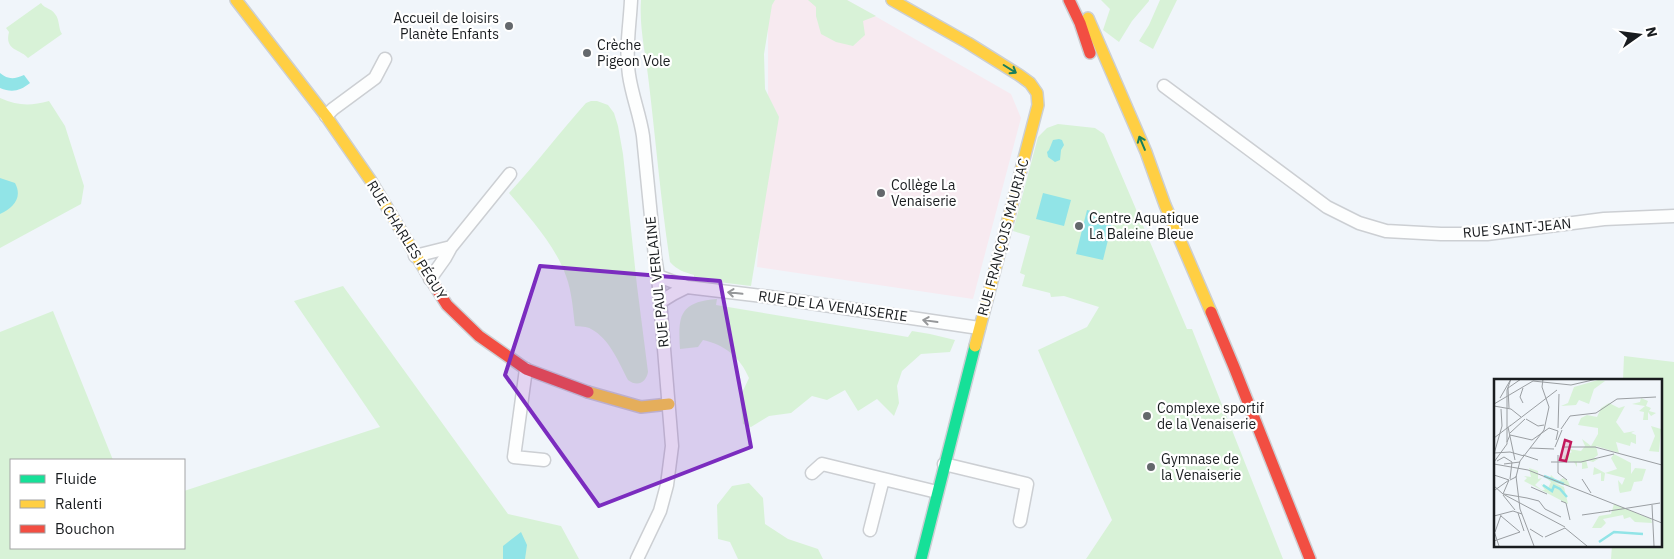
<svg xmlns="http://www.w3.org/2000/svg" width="1674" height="559" viewBox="0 0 1674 559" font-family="'IBM Plex Sans',sans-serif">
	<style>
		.education { fill: #f7eaf0 }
		.green { fill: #d8f2d7 }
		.water { fill: #91e4e7 }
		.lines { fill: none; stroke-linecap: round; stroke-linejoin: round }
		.street-casing { stroke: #cccfd3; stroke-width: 15 }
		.fast-casing { stroke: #cccfd3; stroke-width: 14 }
		.slow-casing { stroke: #cccfd3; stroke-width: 14 }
		.jam-casing { stroke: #cccfd3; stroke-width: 14 }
		.street { stroke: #fdfefe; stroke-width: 12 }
		.fast { stroke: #16e098; stroke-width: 11 }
		.slow { stroke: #ffcf43; stroke-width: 11 }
		.jam { stroke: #f24e42; stroke-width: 11 }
		.oneway { stroke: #187e5c }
		.oneway2 { stroke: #96989a }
		.marked { fill: #7b2cbf; fill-opacity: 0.2; stroke: #7b2cbf; stroke-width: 4; stroke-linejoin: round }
		.poi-dot { fill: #64686c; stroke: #fff; stroke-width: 2 }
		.labels { text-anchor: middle; stroke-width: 4.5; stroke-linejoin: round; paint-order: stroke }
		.poi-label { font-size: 14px; fill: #191c1f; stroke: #fff; text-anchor: start }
		.street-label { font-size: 14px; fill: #191c1f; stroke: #fff }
		.inset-river { fill: none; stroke: #91e4e7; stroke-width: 2.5 }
		.inset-road { fill: none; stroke: #9a9ea2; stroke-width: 1 }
		.view { fill: #c2185b; fill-opacity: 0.15; stroke: #c2185b; stroke-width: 2.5 }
		.inset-edge { fill: none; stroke: #191c1f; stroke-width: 2.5 }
	</style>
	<rect width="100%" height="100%" fill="#f0f5fa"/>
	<path class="education" d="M768 0H847L1011 94 1021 118 973 299 757 267 768 108Z"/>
	<path class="green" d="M641 0H775L772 5 764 54 765 89 779 117 751 286 694 279V275C684 272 677 270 670 262 661 203 656 143 649 84 646 55 639 28 641 0Z
		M808 0H847L876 16 863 21 865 35 853 46 836 42 821 34 816 16V7Z
		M1101 0H1149V1L1132 21 1119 42 1103 30 1110 9Z
		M1160 0H1177L1153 49 1139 41 1149 25Z
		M41 3C45 9 51 8 55 14 60 20 58 28 62 34L28 58C21 49 4 51 9 32L6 28Z
		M0 98C19 106 30 106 49 101L65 126 84 186 81 204 0 248Z
		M591 101H597L608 105 614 113 618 126 623 154 637 286 648 372C646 383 637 387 628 380 619 363 610 339 591 329 587 326 580 327 575 326 573 310 572 292 566 276 555 245 530 218 509 193 536 164 560 132 586 103Z
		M1058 124 1095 128 1104 134 1187 329H1192L1283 559H1086L1112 520 1038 350 1087 327 1099 307 1064 296 1051 297 1050 293 1022 286 1025 275 1020 273 1030 236 1013 231 1038 137 1047 128Z
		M343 286 508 514 561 526 579 559H0V332L53 311 113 460H11V548H184V491L380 427 294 301Z
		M717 299 716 305 908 337 912 331 930 334 955 340 950 352 921 354 902 371 897 386 899 403 894 416 877 399 858 411 845 390 827 400 812 396 791 413 769 416 751 427 743 424 740 397 749 378C740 357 725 345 703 340L698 347 680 349C678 316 679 302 717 299Z
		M1624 356 1674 362V559H1611L1612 545H1660V380H1623Z
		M749 483 763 498 765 524 788 539 818 549 823 559H738L730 542 718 539 717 505 732 486Z"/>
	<path class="water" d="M0 73C8 80 15 79 24 75L30 83C20 91 12 93 0 88Z
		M1059 139 1062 140 1064 145 1061 150 1060 160 1055 162 1048 157 1047 152 1049 150 1053 140Z
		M0 178 15 183C23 198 13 208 0 214Z
		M1043 193 1071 200 1064 226 1036 219Z
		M1087 210 1114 216 1103 260 1076 254Z
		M521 532 527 545 525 559H503V546Z"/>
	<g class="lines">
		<defs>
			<path id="street" d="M631 0C630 24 625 50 629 75 632 96 640 115 643 136L655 257 658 276 672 446 667 485 660 511 637 559
				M1164 86 1327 207 1359 223 1386 231 1441 234H1487L1604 219 1674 216
				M326 116 333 109 375 78 385 59
				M415 256 451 247
				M658 276 687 287 770 297 979 328
				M430 279 445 258 451 247 510 174
				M660 302 673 294 687 287
				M526 369 514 457 544 460
				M944 464 1027 484 1020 521
				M812 473 822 464 937 492
				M870 530 883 479"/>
			<path id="fast" d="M921 559 975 346"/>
			<path id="slow" d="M236 0 326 116 371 181 426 272
				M892 0 968 43 1019 75 1030 83 1037 93 1038 105 975 346
				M1088 18 1146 152 1165 205 1211 312
				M588 392 641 407 669 404"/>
			<path id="jam" d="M1069 0 1080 23 1090 53
				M426 272 447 305 479 336 526 369 588 392
				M1211 312 1234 367 1310 559"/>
		</defs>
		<use href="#street" class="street-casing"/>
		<use href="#fast" class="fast-casing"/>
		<use href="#slow" class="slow-casing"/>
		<use href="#jam" class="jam-casing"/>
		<use href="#street" class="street"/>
		<use href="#fast" class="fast"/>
		<use href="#slow" class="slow"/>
		<use href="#jam" class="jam"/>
	</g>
	<defs><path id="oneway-shaft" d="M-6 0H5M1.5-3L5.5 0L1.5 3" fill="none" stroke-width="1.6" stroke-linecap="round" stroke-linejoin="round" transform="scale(1.25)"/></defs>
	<g class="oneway">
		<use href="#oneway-shaft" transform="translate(1010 69) rotate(32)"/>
		<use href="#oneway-shaft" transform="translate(1142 143) rotate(-113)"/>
	</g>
	<g class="oneway2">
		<use href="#oneway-shaft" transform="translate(735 293) rotate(-174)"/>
		<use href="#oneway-shaft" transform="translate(930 321) rotate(-172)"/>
	</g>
	<path class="marked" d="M540 266 720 281 751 447 599 506 505 375Z"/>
	<g class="poi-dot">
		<circle cx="509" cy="26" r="5"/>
		<circle cx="587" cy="53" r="5"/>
		<circle cx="881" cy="193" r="5"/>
		<circle cx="1079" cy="226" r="5"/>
		<circle cx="1147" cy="416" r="5"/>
		<circle cx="1151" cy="467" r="5"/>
	</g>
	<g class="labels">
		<g class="poi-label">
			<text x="499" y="23" text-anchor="end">Accueil de loisirs<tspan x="499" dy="16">Planète Enfants</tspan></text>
			<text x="597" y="50">Crèche<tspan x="597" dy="16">Pigeon Vole</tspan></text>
			<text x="891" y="190">Collège La<tspan x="891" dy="16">Venaiserie</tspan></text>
			<text x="1089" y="223">Centre Aquatique<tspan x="1089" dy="16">La Baleine Bleue</tspan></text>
			<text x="1157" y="413">Complexe sportif<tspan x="1157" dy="16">de la Venaiserie</tspan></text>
			<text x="1161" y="464">Gymnase de<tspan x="1161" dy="16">la Venaiserie</tspan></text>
		</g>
		<g class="street-label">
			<text transform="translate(1517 228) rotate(-5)" y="5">RUE SAINT-JEAN</text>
			<text transform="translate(1003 237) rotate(-75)" y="5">RUE FRANÇOIS MAURIAC</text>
			<text transform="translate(407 240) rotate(58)" y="5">RUE CHARLES PÉGUY</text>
			<text transform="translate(657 282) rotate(-96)" y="5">RUE PAUL VERLAINE</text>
			<text transform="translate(833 306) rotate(8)" y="5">RUE DE LA VENAISERIE</text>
		</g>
	</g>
	<g transform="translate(1494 379)">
		<rect width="168" height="168" fill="#f0f5fa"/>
		<path d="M104 1 111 2 100 10 95 25 85 21 82 26 67 27 74 24 80 8ZM147 19 154 22 152 27 157 29 155 32 162 34 157 37 154 33V41H149L150 33 145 32 151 27 138 25 146 23ZM115 24 125 29 131 27 122 43 130 54 141 52 137 54 142 56V65L137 63 136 67 122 63 125 74 102 67 104 76 100 79 104 80 99 83 92 81 94 89 88 90V84L83 83V88L80 83 70 82V77L78 73 75 70 87 72 91 67 88 60 97 67 104 55V49L84 46 87 39 93 36 103 38 107 29ZM157 47 167 50 165 73 155 72 161 57ZM120 75 137 84V95L141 89 152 90 148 102 140 103 137 112 126 114 125 111 124 101 128 106 131 99 111 94 110 102H107V94L99 96 100 88 111 94 123 90 117 79ZM35 89 44 92V100L48 99 41 106 48 111H51L47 105 54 109 57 103 50 97 56 99 57 96 64 103 69 99 74 102 76 107 61 104 70 108 74 125 30 102 33 99 30 97 37 98ZM120 125 157 140 158 144 141 143 136 138 130 140 129 136 109 140 112 144 107 149H98L105 137 117 135Z" fill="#d8f2d7"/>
		<path class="inset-river" d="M50 97 70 105M49 106 58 112 60 107 66 110 73 118M105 163 120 153 149 155"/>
		<path class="inset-road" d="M6 19 17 0M29 24 26 18 29 9M0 25 39 2 77 6 103 0M0 27 17 30 27 38M15 29 14 9 27 0M32 40 44 47 50 46M16 47 63 11M14 48 21 81M64 49 65 15M67 50 76 37 102 34 123 20 162 18M16 54 31 40M0 59 17 46M13 63 16 56 38 61 55 49 64 52 62 61M61 68 68 51M69 68H101L168 86M36 69 60 70M0 74 16 73 30 77M0 75 8 47 7 30M29 76 44 81M64 76V94L73 101M3 82 10 78 18 83 16 100M0 83 13 65V11L17 0M57 83H87L120 75M0 85 34 91 168 144M10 85 26 83M0 96 15 101M22 97 26 130 40 167M88 100 97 114M16 101 22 98 26 82 50 51 55 28 48 8 49 0M0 107 9 115 71 148M37 108 53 115M1 111 15 101M9 115 15 101M10 115 33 119M9 116 21 131M33 119 45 122 51 130 67 138M67 122 72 124 76 141M158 126 160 167M115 132 166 124M24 134 30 152M88 136 116 132M0 137 19 132 28 135M7 137 26 153M71 149 93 167M36 150 49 158M0 152 5 167M1 153 7 136M51 158 71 149M0 162 26 153"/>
		<path class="view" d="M71 61 77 63 72 82 66 81Z"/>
		<rect width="168" height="168" class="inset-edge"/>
	</g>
	<rect x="10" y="459" width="175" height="90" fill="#ffffff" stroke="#a3a4a5"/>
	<rect x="20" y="475" width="25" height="8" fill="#16e098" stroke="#a3a4a5"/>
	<text x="55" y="484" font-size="15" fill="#191c1f">Fluide</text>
	<rect x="20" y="500" width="25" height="8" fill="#ffcf43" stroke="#a3a4a5"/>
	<text x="55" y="509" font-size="15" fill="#191c1f">Ralenti</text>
	<rect x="20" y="525" width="25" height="8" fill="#f24e42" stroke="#a3a4a5"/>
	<text x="55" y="534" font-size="15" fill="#191c1f">Bouchon</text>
	<g transform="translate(1639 35) rotate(76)" stroke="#ffffff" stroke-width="4" paint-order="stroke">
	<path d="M0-4L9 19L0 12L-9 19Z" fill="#191c1f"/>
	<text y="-8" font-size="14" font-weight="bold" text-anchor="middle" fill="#191c1f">N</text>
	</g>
</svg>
